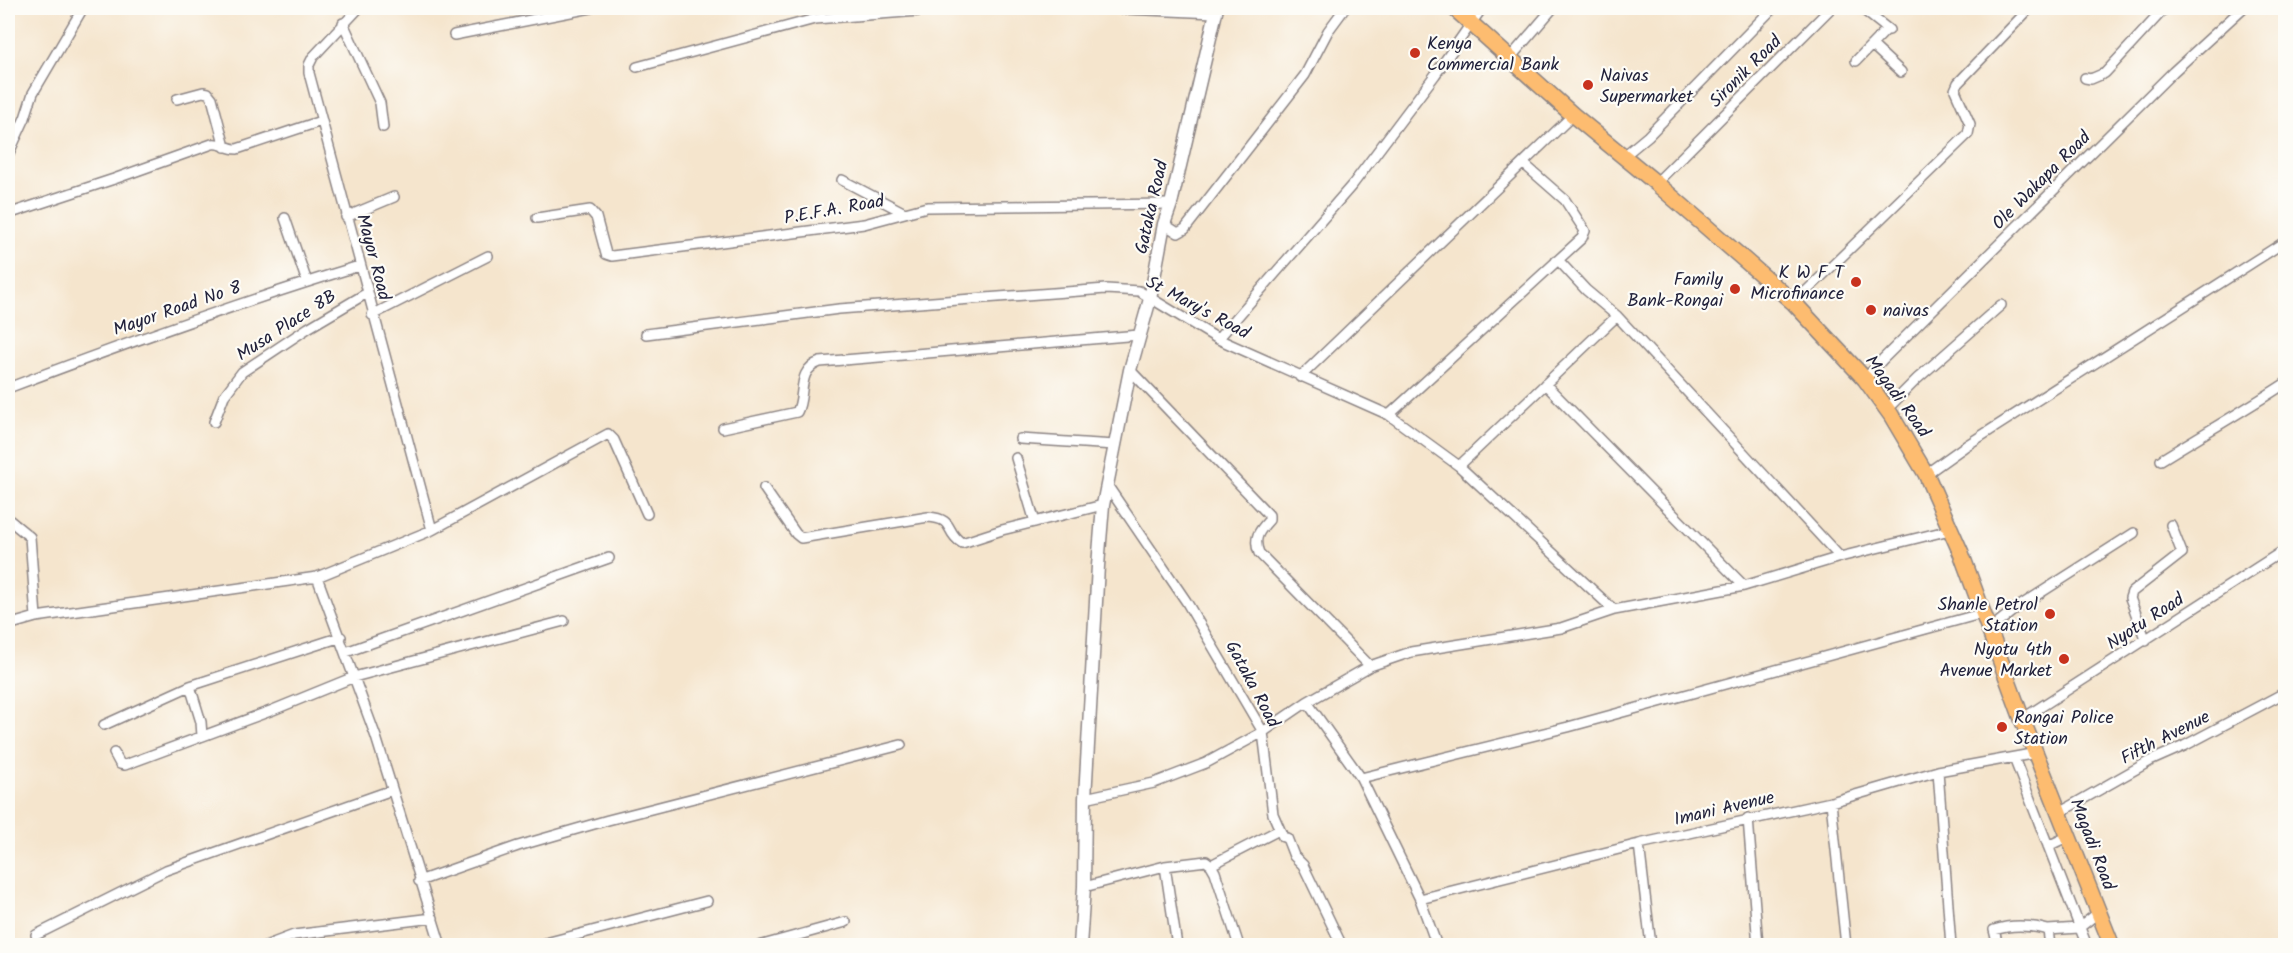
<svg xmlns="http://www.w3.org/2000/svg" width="2293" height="953" viewBox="0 0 2293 953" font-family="Kalam,sans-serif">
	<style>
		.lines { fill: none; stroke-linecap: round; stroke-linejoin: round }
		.minor-casing { stroke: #8c8484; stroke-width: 12 }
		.tertiary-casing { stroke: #8c8484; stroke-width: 15 }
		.trunk-casing { stroke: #8c8484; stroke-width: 18 }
		.minor { stroke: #fff; stroke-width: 9 }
		.tertiary { stroke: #fff; stroke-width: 12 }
		.trunk { stroke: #fdbc70; stroke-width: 15 }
		.poi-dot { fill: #c8321e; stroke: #fdfcf7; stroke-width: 2 }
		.labels { text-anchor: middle; stroke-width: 4.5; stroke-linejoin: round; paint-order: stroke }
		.poi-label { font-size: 18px; fill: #22223b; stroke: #fdfcf7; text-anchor: start }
		.street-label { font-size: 18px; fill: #22223b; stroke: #fdfcf7 }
	</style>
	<rect width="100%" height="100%" fill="#fdfcf7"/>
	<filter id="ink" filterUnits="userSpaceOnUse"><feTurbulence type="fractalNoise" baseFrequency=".0167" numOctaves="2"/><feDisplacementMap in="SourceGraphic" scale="12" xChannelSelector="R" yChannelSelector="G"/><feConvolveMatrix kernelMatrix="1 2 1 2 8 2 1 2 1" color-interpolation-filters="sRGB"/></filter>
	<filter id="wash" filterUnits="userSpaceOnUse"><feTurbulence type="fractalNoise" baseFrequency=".008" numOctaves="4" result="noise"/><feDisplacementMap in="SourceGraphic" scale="24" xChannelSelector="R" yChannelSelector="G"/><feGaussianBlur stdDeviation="1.35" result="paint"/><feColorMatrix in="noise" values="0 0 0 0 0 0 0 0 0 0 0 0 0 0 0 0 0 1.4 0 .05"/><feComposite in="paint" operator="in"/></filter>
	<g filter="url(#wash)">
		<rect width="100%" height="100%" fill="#f5e5cd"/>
	</g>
	<g filter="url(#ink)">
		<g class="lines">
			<defs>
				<path id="minor" d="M359 8 313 57 309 65V73L432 530
					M1102 8 1215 13
					M1861 8 1889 30
					M343 23 380 103 383 127
					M454 35 591 8
					M1872 45 1901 72
					M1510 58 1553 8
					M1856 61 1887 29
					M637 67 815 19 958 8
					M2085 78 2091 79 2105 73 2165 8
					M177 99 203 92 208 93 212 98 225 147
					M8 155 25 118 33 93 83 8
					M1624 156 1648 136 1773 8
					M842 180 903 212
					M1656 183 1831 8
					M8 214 114 179 212 144C221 142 227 149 237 149L321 121
					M346 217 394 197
					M285 218 307 282
					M537 218 590 210 596 217 606 254 612 256 864 224 927 207 1171 204
					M1164 224 1178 233 1185 229 1305 75 1328 31 1345 8
					M1556 261 1560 262 1586 290 1617 316 1840 557
					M1794 303 1968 134 1970 124 1955 90 1958 83 2030 8
					M372 315 488 256
					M646 334 839 309 1106 289 1139 291 1218 339 1389 415 1459 466 1614 610
					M1218 339 1353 184 1435 75 1482 8
					M1130 370 1269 515V520C1259 531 1253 538 1259 553L1370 666
					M1300 377 1573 115
					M1865 379 1883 359 2173 72 2243 8
					M1545 384 1744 586
					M8 388C124 344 240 302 359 266
					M1887 409 1917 379 2001 305
					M1389 415 1582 238 1585 231 1565 200 1524 164
					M214 422 224 396 242 372 308 328 367 293
					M723 428 797 412C806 395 796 370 820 362L1139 335
					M1020 439 1115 445
					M1016 458 1035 522
					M2161 460C2203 434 2245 410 2286 383
					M1459 466 1617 316
					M1926 474 1964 447 2286 241
					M1107 485 1186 601 1263 732 1273 814 1283 837 1287 838 1294 856 1303 865 1342 946
					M764 488 796 534 801 538 928 517C956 519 944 532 962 543L1002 530 1103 505
					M8 519 30 537 36 617
					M317 577 376 737 441 946
					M8 625 36 617 317 577 432 530 608 434 614 440 647 514
					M1990 629 2015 609 2134 533
					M2146 641 2130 598 2132 592 2182 553 2171 525
					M346 652 609 558
					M190 686 201 722 202 736
					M1307 702 1361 778 1420 899 1437 946
					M2022 719 2286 549
					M104 725 190 686 341 637
					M114 753 120 764 125 765 273 710 354 677 564 621
					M2014 758 2087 946
					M1938 771 1951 946
					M1361 778 1568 727 1984 613
					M1085 798 1154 783 1206 763 1263 732 1307 702 1370 666 1411 652 1561 628 1614 610 1744 586 1840 557 1950 530
					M1831 802 1846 946
					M2060 812 2150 761 2184 746 2286 692
					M1748 818 1758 946
					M1639 844 1651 946
					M2048 846 2069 836
					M1211 865 1279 830
					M1165 866 1177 946
					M419 881 518 846 608 820 901 745
					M1084 887 1165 866 1206 861 1211 865 1215 872 1239 946
					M1420 899 1639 844 1831 802 1938 771 2037 753
					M36 935 166 870 392 790
					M265 946 294 935 433 918
					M534 946 707 901
					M759 946 846 922
					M1998 946 1994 930C2012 924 2030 925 2048 930
					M2050 946 2048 930 2079 928 2099 912"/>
				<path id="tertiary" d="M1080 946 1084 887 1085 798 1098 566 1103 505 1130 370 1150 299 1164 224 1171 204 1217 8"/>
				<path id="trunk" d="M1454 8 1573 115 1656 183 1794 303 1865 379 1891 415 1926 474 1961 553 2022 719 2112 946"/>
			</defs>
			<use href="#minor" class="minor-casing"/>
			<use href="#tertiary" class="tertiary-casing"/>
			<use href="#trunk" class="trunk-casing"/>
			<use href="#minor" class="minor"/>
			<use href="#tertiary" class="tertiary"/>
			<use href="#trunk" class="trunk"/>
		</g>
	</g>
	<g class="poi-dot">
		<circle cx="1415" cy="53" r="6"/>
		<circle cx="1588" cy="85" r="6"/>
		<circle cx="1856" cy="282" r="6"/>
		<circle cx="1735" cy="289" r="6"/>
		<circle cx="1871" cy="310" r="6"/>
		<circle cx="2050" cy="614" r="6"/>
		<circle cx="2064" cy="659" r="6"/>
		<circle cx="2002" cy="727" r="6"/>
	</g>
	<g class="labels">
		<g class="poi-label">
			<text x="1427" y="49">Kenya<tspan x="1427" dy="21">Commercial Bank</tspan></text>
			<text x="1600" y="81">Naivas<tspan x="1600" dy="21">Supermarket</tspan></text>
			<text x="1844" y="278" text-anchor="end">K W F T<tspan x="1844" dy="21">Microfinance</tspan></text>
			<text x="1723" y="285" text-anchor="end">Family<tspan x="1723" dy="21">Bank-Rongai</tspan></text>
			<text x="1883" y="316">naivas</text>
			<text x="2038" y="610" text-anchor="end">Shanle Petrol<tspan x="2038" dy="21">Station</tspan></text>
			<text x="2052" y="655" text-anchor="end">Nyotu 4th<tspan x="2052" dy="21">Avenue Market</tspan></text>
			<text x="2014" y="723">Rongai Police<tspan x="2014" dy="21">Station</tspan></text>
		</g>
		<g class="street-label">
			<text transform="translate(1745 71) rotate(-45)" y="6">Sironik Road</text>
			<text transform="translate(2041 180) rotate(-45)" y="6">Ole Wakapa Road</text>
			<text transform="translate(1151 207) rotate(-77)" y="6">Gataka Road</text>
			<text transform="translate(834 209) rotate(-10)" y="6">P.E.F.A. Road</text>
			<text transform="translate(374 257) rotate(75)" y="6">Mayor Road</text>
			<text transform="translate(1198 307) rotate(28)" y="6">St Mary's Road</text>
			<text transform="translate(177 308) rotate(-19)" y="6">Mayor Road No 8</text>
			<text transform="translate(286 325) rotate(-33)" y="6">Musa Place 8B</text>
			<text transform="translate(1898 396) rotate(54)" y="6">Magadi Road</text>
			<text transform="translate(2145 621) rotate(-33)" y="6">Nyotu Road</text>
			<text transform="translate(1253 684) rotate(62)" y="6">Gataka Road</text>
			<text transform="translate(2165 737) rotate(-27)" y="6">Fifth Avenue</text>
			<text transform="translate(1724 808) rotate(-13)" y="6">Imani Avenue</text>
			<text transform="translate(2093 844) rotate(69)" y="6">Magadi Road</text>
		</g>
	</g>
	<rect width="2293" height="953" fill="none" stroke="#fdfcf7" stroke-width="30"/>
</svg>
